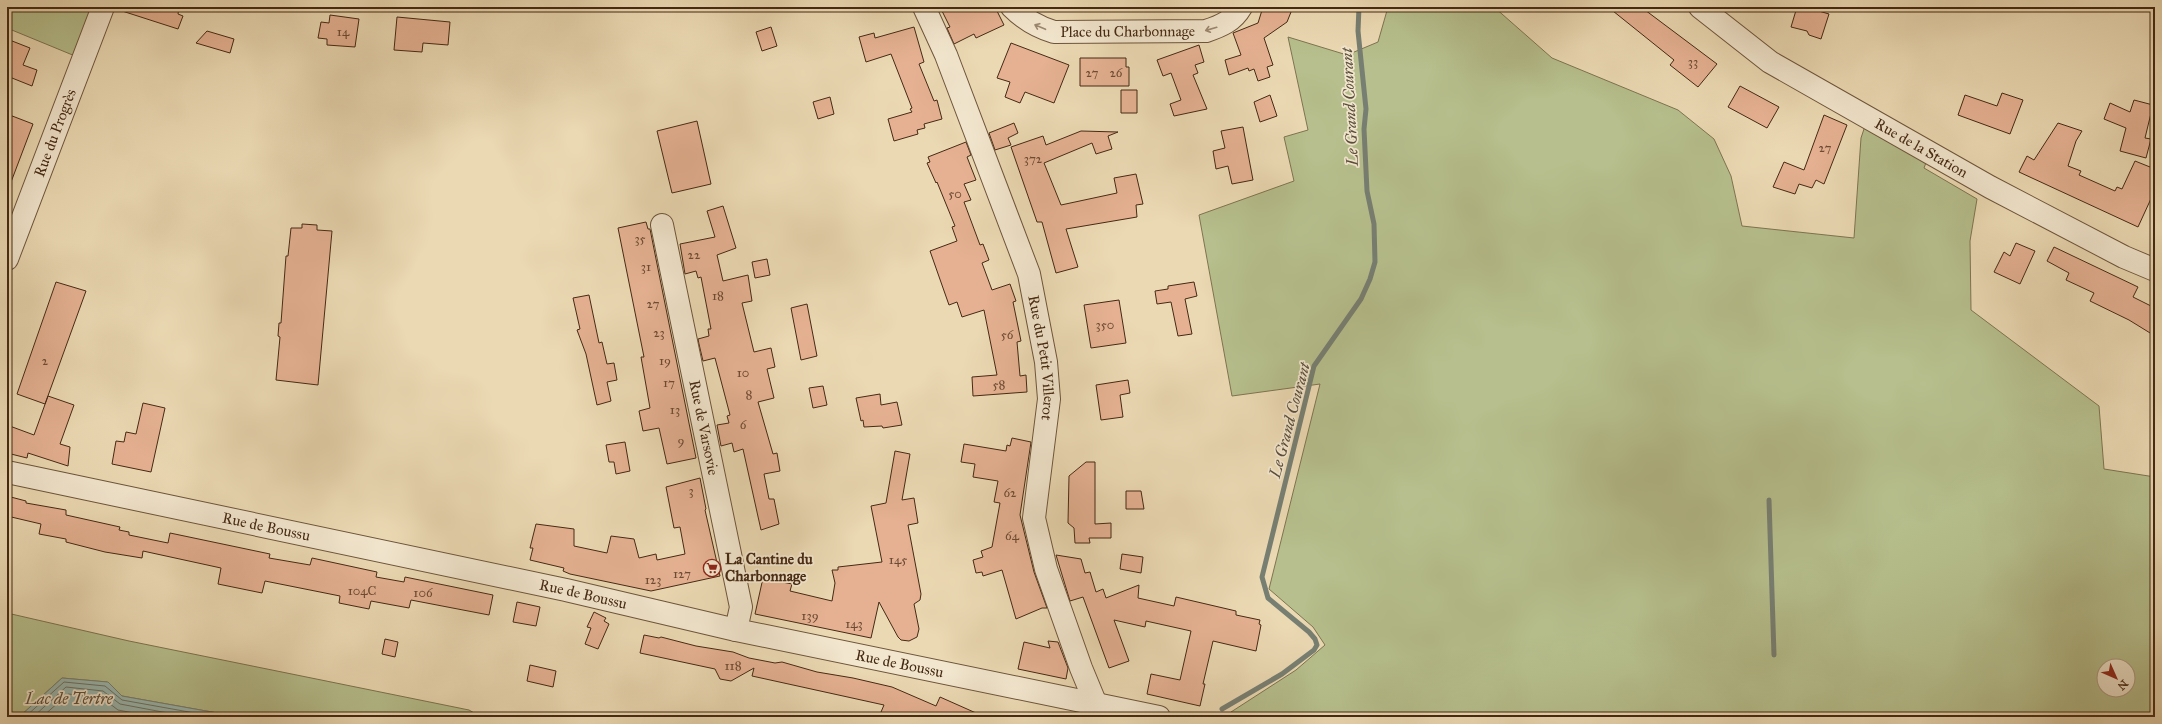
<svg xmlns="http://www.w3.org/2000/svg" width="2162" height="724" viewBox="0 0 2162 724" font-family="'IM FELL Great Primer',serif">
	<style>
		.green { fill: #b6bf8d; stroke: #7e7450; fill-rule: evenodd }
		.water { fill: #99b9b2; stroke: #777f72 }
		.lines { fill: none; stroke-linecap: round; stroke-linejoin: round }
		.shore { stroke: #6f7162; stroke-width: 1 }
		.stream { stroke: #777f72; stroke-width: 5 }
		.building { fill: #e5b192; stroke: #452913 }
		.minor-casing { stroke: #6e553b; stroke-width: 24 }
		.minor { stroke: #f2e6ce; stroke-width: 22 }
		.oneway { stroke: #9c8870 }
		.labels { text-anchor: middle; stroke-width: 3.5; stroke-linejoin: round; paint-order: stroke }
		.number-label { font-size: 13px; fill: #6d4b33 }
		.street-label { font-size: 15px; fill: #452913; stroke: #f2e6ce }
		.poi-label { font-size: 15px; font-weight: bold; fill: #452913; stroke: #f2e6ce; text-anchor: start }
		.water-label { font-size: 16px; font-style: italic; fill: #5a4d3b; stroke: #f2e6ce }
	</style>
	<rect width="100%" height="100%" fill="#ebd9b3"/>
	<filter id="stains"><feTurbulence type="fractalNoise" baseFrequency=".005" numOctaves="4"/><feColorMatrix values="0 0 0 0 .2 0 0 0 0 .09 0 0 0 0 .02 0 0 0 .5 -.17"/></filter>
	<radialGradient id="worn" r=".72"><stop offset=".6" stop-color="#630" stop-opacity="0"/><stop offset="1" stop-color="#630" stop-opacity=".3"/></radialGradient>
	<path class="green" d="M7 7H94L75 56 7 28Z
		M1388 7H1494L1552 58 1678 110 1714 139 1731 176 1742 226 1854 238 1861 138 1865 126 1927 160 1924 168 1977 199 1970 241 1971 310 2099 406 2104 469 2155 477V717H1256L1231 712 1296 670 1325 645 1313 627 1269 589 1320 384 1232 396 1199 215 1294 181 1284 137 1308 130 1288 37 1347 55 1378 42ZM2104 666H2128V690H2104Z
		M7 613 129 641 469 710 481 717H240L122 696 107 682 62 678 19 717H7Z"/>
	<path class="water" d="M62 678 108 682 122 696 240 717H19Z"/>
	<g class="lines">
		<path class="shore" d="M25 717 64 682 105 686 122 700 217 717
			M33 717 66 687 103 691 120 704 189 717
			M42 717 68 694 101 697 118 710 155 717"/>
		<path class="stream" d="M1769 500 1774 655
			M1222 709 1282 674 1314 650 1317 645 1315 639 1309 632 1268 598 1262 577 1314 366 1361 299 1370 279 1375 262 1374 224 1367 191 1364 129 1366 109 1358 31 1359 7"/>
	</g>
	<path class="building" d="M119 7H179L178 14 183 16 178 29 119 10Z
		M940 7H995L1004 25 976 38 974 34 954 44 947 28 950 27Z
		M1263 7H1293L1287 22 1264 38 1273 65 1267 67 1270 77 1258 81 1254 69 1249 71 1248 68 1229 75 1225 60 1241 55 1233 33 1258 23Z
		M1608 7H1641L1717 64 1698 87 1670 65 1674 60Z
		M1797 7H1805L1829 14 1821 39 1809 35 1807 31 1791 27Z
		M330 15 359 19 355 47 327 45V39L318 38 321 22 329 23Z
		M397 17 450 22 448 45 423 43 422 52 394 50Z
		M771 27 777 46 762 51 756 32Z
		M914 27 924 62 919 64 934 101 937 100 942 119 924 124 925 128 917 130 918 134 894 141 888 119 912 112 910 109 912 108 891 54 866 62 859 37 874 33 875 38Z
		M207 31 234 39 230 53 196 43Z
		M7 39 30 48 23 65 37 70 32 86 7 76Z
		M1011 43 1069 65 1054 103 1025 92 1020 103 1005 97 1010 82 997 78Z
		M1199 45 1204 62 1195 65 1198 73 1193 75 1207 109 1174 116 1170 104 1181 100 1171 73 1163 76 1157 60Z
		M1080 58H1126V67H1129V86H1080Z
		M1740 86 1779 107 1767 128 1728 107Z
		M1121 90H1137V113H1121Z
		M2002 93 2023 100 2010 134 1958 115 1965 95 1997 106Z
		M1270 95 1277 116 1260 122 1254 102Z
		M830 97 834 114 818 119 813 102Z
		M2134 100 2153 105 2145 138 2151 139 2146 158 2120 151 2126 128 2104 119 2110 103 2130 112Z
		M7 114 33 124 8 190H7Z
		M1824 115 1847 125 1824 184 1816 180 1812 188 1799 184 1795 194 1773 187 1784 162 1804 170Z
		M697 121 711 184 672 193 657 131Z
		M1014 123 1018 133 1008 138 1011 145 995 150 989 133Z
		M2058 123 2082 131 2076 141 2068 166 2081 171 2079 175 2115 191 2117 187 2122 189 2135 161 2155 169V190L2138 227 2019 172 2027 156 2034 160Z
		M1243 127 1253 180 1232 184 1228 166 1216 169 1213 151 1225 148 1221 131Z
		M1081 131 1118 132 1108 136 1112 149 1096 154 1092 143 1044 163 1061 205 1117 193 1114 178 1136 174 1143 204 1136 205 1137 217 1066 229 1078 267 1056 273 1042 222H1037L1011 147 1043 136 1046 145Z
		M966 142 971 155 967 157 976 180 964 184 971 200 964 202 980 245 983 244 989 260 982 263 992 290 1010 284 1016 301 1013 302 1021 341 1017 342 1020 376 1026 375 1027 392 973 396 972 377 997 375 984 310 962 317 957 302 949 305 930 251 957 241 952 227 955 226 937 182 936 183 927 163 930 162 928 157Z
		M723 206 736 248 717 255 723 281 748 275 752 301 742 303 754 352 771 348 775 367 767 369 774 398 758 402 773 454 777 453 780 471 764 474 769 499H774L779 524 761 530 743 449 734 452 732 443 721 446 717 425 729 423 727 416 730 415 715 358 703 361 699 344 698 339 709 336 708 329H711L701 277 698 278 696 271 685 274 680 244 715 237 707 211Z
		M646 222 648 229H650L696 458 667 464 659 428 643 431 639 411 650 408 641 357H644L618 228Z
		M302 224 317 225V230L332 231 318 385 276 380 280 337 278 336 279 323H281L286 256H288L291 228H302Z
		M2016 243 2035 251 2020 284 1994 272 2004 252 2010 256Z
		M2054 247 2138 287 2133 297 2155 308V336L2129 320 2090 301 2094 293 2066 280 2069 273 2047 261Z
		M767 259 770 275 755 278 752 262Z
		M56 282 86 291 45 404 17 394Z
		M1194 282 1197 296 1185 299 1192 334 1178 336 1171 302 1157 304 1155 291 1168 289V286Z
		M589 295 599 343 602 342 607 364 614 363 617 380 607 382 611 401 597 405 586 354 577 330 580 329 573 298Z
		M1119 300 1126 343 1091 348 1084 305Z
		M807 304 817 356 801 360 791 308Z
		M1128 380 1130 393 1120 395 1123 417 1101 420 1096 385Z
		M823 386 827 405 813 408 809 388Z
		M880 394 881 405 897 402 902 425 883 428 882 426 864 427 863 420 861 421 856 398Z
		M48 396 74 405 60 444 70 447 68 466 28 453 27 458 7 453V425L34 435Z
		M143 403 165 408 151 472 112 464 116 441 124 442 126 432 136 434Z
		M1012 438 1031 442 1020 515 1034 572 1047 608H1042L1016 619 1002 570 983 576 982 572 976 573 973 560 983 557 981 551 992 547 1000 503 994 502 998 481 973 477 975 464 961 462 964 444 1006 451 1007 445 1010 446Z
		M625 442 630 471 616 474 614 462H609L606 445Z
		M895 451 910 454 902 500 914 498 918 523 908 525 921 594 920 600 914 604 919 629 917 637 909 641 901 640 898 637 879 602 871 638 755 614 763 578 792 584 790 591 832 601 835 583 832 570H838V567L882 562 871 506 886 503Z
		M1086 462H1095V524L1111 523V538H1089L1090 543H1075L1074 528 1068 523 1069 476Z
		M700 478 706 509 705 510 720 576 651 591 570 574 563 571 564 568 530 560 533 548H530L536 524 574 529V546L607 553 611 536 634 539 639 558 656 554 657 560 685 554 680 527 674 528 666 487Z
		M1126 491H1141L1144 509H1126Z
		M7 496 26 501V503L66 510V515L120 527 119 530 129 532V535L168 543 170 533 270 554 269 558 310 565 312 558 377 572 376 577 404 582 405 577 493 595 489 615 411 600 409 608 371 601 369 609 339 603 340 596 265 581 262 593 218 584 221 568 143 551 142 558 105 552 66 542V539L39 534 41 524 7 516Z
		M1122 554 1143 557 1141 573 1120 569Z
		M1056 555 1081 559 1085 573 1090 572 1096 592 1103 589 1106 598 1139 585 1138 598 1174 606 1176 597 1236 611V615L1260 620 1259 624 1261 625 1256 651 1213 641 1203 684H1205L1200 706 1147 694 1151 674 1180 680 1191 631 1146 621 1145 627 1114 620 1129 661 1109 668 1083 597 1070 601Z
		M517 602 540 607 536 626 513 622Z
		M594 612 606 618 604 621 609 624 598 649 585 644 591 628 587 627Z
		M644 635 659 638 661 637 696 646 733 652 749 658 775 663 782 662 817 672 853 678 892 687 936 706 940 697 985 717H896L881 712 884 705 752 676 754 668 731 681 720 679 715 669 640 653Z
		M385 639 398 642 395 657 382 654Z
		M1048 641 1058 642 1068 668 1066 679 1018 669 1024 642 1050 648Z
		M530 665 556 671 553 687 527 681Z"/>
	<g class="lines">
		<defs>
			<g id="minor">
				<path id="s1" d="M924 7 946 55 1029 274 1046 362 1049 399 1034 518 1046 569 1081 668 1100 714"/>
				<path id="s2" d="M1012 7C1025 20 1037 27 1054 32L1206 31C1221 26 1233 21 1241 7"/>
				<path id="s3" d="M1700 7 1770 62 1990 187 2124 257 2155 270"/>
				<path id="s4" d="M662 225 741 607 736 630"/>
				<path id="s5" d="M7 259 103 7"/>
				<path id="s6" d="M7 472 566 590 736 630 1159 717"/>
			</g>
		</defs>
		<use href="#minor" class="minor-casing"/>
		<use href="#minor" class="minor"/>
	</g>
	<defs><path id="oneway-shaft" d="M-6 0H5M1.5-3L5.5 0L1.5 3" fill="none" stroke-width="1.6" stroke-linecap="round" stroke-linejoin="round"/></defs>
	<g class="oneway">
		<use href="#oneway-shaft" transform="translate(1040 27) rotate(-157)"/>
		<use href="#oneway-shaft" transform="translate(1211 29) rotate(164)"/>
	</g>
	<defs>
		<symbol id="supermarket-ring" viewBox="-11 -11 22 22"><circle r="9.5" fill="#f2e6ce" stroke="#8f2418" stroke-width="1.5"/><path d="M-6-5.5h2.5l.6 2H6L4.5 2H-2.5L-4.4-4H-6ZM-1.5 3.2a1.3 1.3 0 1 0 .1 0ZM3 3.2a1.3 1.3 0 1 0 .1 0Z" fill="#8f2418"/></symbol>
	</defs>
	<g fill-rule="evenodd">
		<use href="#supermarket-ring" x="702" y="558" width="20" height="20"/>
	</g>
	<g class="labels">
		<g class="number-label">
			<text x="343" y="36">14</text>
			<text x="1693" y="66">33</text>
			<text x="1092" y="77">27</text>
			<text x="1116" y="77">26</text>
			<text x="1825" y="152">27</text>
			<text x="1033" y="163">372</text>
			<text x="955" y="198">50</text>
			<text x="640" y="243">35</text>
			<text x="694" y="259">22</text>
			<text x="646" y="271">31</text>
			<text x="718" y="300">18</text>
			<text x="653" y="308">27</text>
			<text x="1105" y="329">350</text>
			<text x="659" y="337">23</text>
			<text x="1007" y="339">56</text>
			<text x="45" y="365">2</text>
			<text x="665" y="365">19</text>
			<text x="743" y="377">10</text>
			<text x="669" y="387">17</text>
			<text x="999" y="389">58</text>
			<text x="749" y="399">8</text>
			<text x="675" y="414">13</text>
			<text x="743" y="429">6</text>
			<text x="681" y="445">9</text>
			<text x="691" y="495">3</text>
			<text x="1010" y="497">62</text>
			<text x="1012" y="540">64</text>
			<text x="898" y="564">145</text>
			<text x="682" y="578">127</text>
			<text x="653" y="584">123</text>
			<text x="362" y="595">104C</text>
			<text x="423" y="597">106</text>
			<text x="810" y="620">139</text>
			<text x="854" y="628">143</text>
			<text x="733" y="670">118</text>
		</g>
		<g class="street-label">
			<text dy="5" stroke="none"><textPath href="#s2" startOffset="123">Place du Charbonnage</textPath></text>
			<text dy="5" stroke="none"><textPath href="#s5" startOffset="135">Rue du Progrès</textPath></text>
			<text dy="5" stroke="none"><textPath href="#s3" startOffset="263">Rue de la Station</textPath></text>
			<text dy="5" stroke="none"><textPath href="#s1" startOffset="372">Rue du Petit Villerot</textPath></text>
			<text dy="5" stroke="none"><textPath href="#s4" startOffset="207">Rue de Varsovie</textPath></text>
			<text dy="5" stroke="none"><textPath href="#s6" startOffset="265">Rue de Boussu</textPath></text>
			<text dy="5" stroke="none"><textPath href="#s6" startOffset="589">Rue de Boussu</textPath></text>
			<text dy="5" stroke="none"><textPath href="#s6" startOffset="913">Rue de Boussu</textPath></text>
		</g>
		<g class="poi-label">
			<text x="725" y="564">La Cantine du<tspan x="725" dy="17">Charbonnage</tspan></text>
		</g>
		<g class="water-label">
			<text transform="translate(1349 107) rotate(-93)" y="6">Le Grand Courant</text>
			<text transform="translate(1289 420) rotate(-75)" y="6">Le Grand Courant</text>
			<text x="69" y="704">Lac de Tertre</text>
		</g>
	</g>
	<rect width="2162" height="724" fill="none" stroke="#ebd9b3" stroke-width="24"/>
	<rect x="8" y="8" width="2146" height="708" fill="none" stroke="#452913" stroke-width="2"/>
	<rect x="12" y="12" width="2138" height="700" fill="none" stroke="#452913"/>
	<g transform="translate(2116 678) rotate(135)"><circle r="19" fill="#f2e6ce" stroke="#ad9a83"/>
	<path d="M0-3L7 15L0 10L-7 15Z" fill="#8f2418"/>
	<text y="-6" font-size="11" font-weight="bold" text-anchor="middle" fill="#452913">N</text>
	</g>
	<rect width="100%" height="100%" filter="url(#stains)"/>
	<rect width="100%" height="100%" fill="url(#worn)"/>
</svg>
